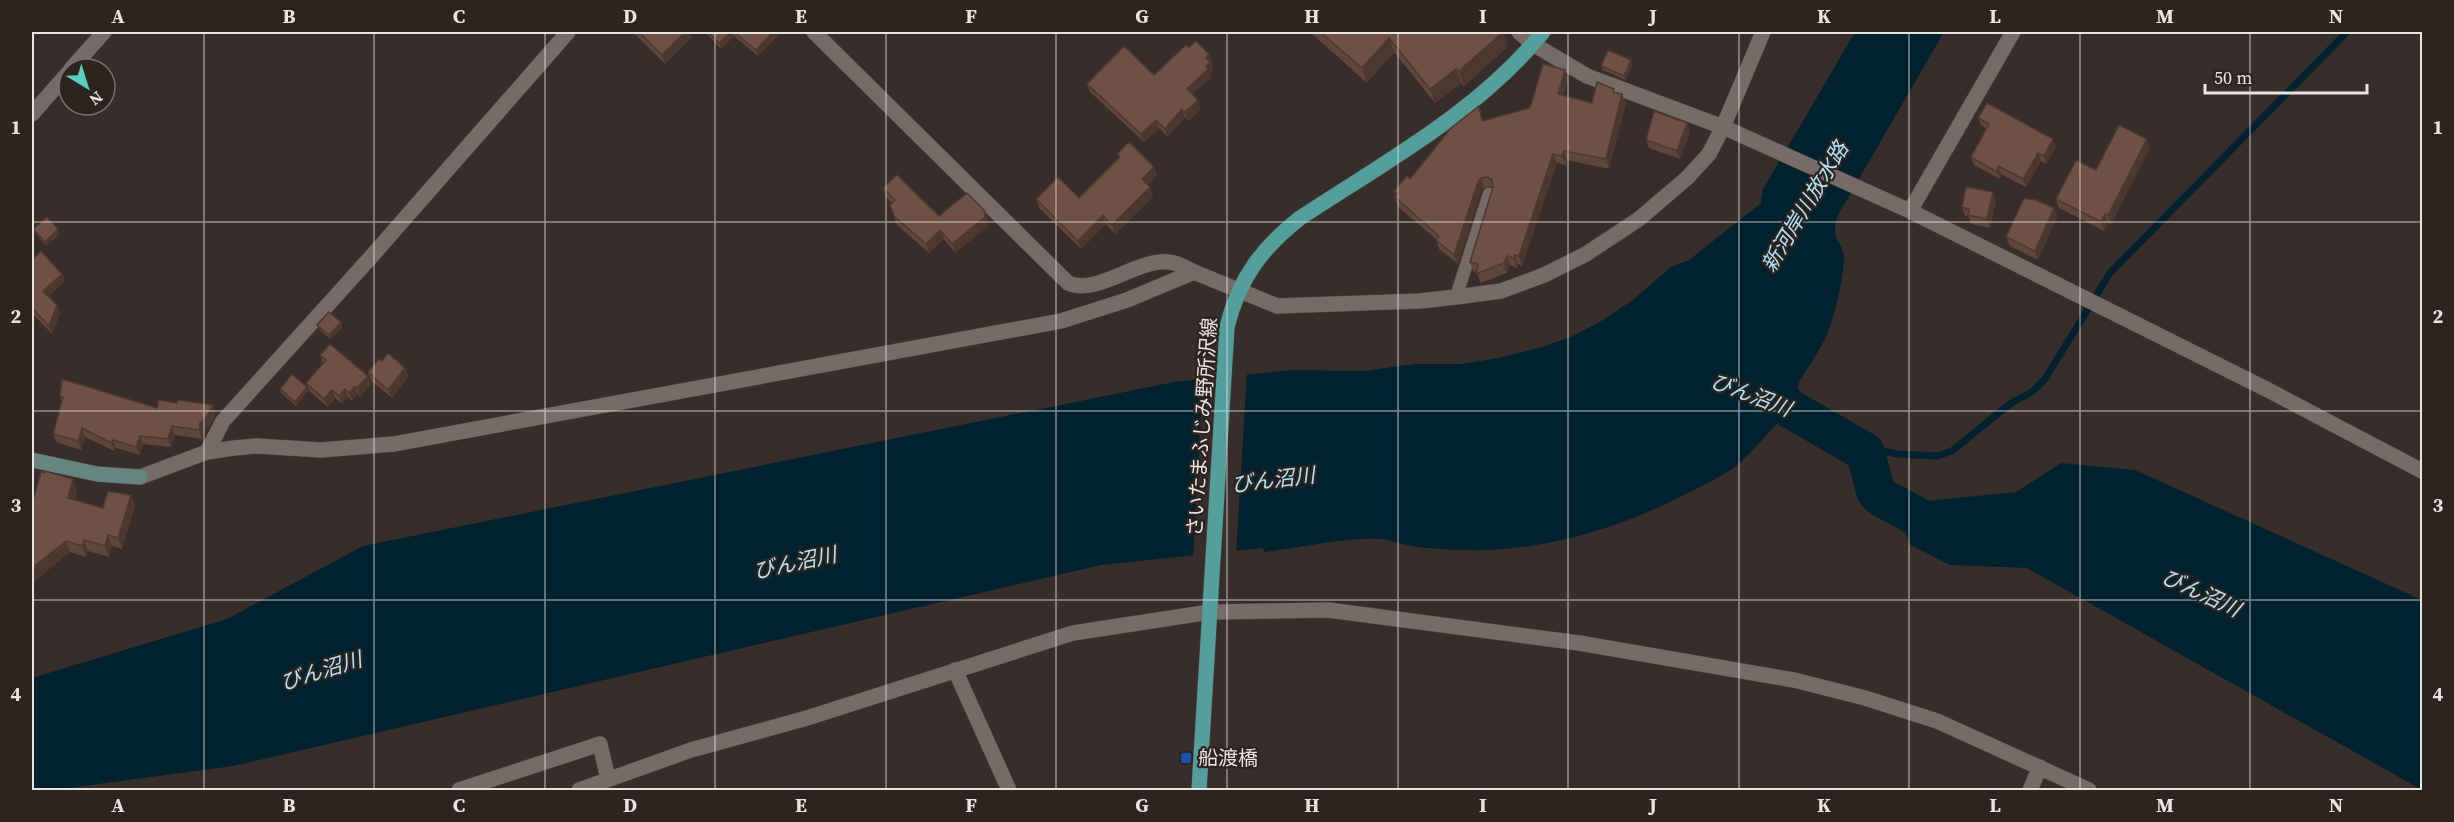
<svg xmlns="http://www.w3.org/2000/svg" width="2454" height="822" viewBox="0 0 2454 822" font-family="'Source Serif 4','Noto Sans JP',serif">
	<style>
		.water { fill: #00222e }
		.pier { fill: #372d2a }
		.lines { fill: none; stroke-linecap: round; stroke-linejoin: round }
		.stream { stroke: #00222e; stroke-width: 7 }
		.river { stroke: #00222e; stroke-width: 39 }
		.lane-casing { stroke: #534c48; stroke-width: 14 }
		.street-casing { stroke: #534c48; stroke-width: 16 }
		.secondary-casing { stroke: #534c48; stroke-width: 16 }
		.primary-casing { stroke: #534c48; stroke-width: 16 }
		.lane { stroke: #766b67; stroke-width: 12 }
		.street { stroke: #766b67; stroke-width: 15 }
		.secondary { stroke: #658581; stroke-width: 15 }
		.primary { stroke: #539f9b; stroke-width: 15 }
		.wall { fill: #5f453a }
		.shaded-wall { fill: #4d3830 }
		.building { fill: #6e5044; stroke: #4d3830; stroke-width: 1.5 }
		.grid { fill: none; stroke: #eae4e1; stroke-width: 1.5; stroke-opacity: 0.55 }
		.transit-dot { fill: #1a4fb4; stroke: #2d2420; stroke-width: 2 }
		.labels { text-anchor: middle; stroke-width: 4.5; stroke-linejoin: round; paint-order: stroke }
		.street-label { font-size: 20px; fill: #eae4e1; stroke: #2d2420 }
		.poi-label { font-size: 20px; fill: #eae4e1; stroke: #2d2420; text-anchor: start }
		.water-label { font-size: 21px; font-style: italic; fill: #b0e3f8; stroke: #2d2420 }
		.neatline { fill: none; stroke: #eae4e1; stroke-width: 2 }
		.grid-label { font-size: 20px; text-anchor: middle; font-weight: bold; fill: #eae4e1 }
	</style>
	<rect width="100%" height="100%" fill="#372d2a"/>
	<path class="water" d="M1855 32H1944L1838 215C1828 244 1845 238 1844 262 1842 283 1835 315 1827 334 1820 351 1808 367 1799 382L1798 389 1808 401 1806 406 1836 427 1831 436 1800 418 1796 423 1780 420C1766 435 1752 453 1736 466 1718 479 1696 489 1676 499 1609 532 1537 552 1462 550 1446 549 1428 549 1412 546 1402 544 1391 540 1381 539 1343 537 1302 548 1264 552L1263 548 1101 565 233 766 53 790H32V678L227 619 363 546 1174 382 1293 370 1364 371 1415 364H1461L1499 358 1542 347 1573 336 1603 320 1634 299 1671 267 1689 260 1761 203 1763 189Z
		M2061 463 2135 470 2422 600V790L2027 568 1950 565 1909 544 1896 504 2016 492Z"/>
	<path class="pier" d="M1247 372 1236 555 1193 559 1203 376Z"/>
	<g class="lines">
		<path class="stream" d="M1865 452 1868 448 1898 454 1937 456 1952 451 2011 403 2032 392 2045 379 2110 273 2347 32"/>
		<path class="river" d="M1787 407 1865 452 1876 492 1881 497 1942 530"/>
		<defs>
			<path id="lane" d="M1456 297 1489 194"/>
			<path id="street" d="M814 32 1068 283C1096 296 1137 259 1168 262 1177 262 1186 268 1194 272
				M1519 32 1533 44 1587 76 1723 127 1910 211 2268 390 2422 471
				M71 69 104 32
				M32 114 69 72
				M1910 211 2013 32
				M207 452 223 421 371 257 568 32
				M140 477 207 452 234 448 257 446 321 450 394 444 1061 321 1127 300 1194 272 1277 306 1420 301 1456 297 1501 291 1544 275 1586 254 1639 219 1687 178 1709 154 1723 127 1763 32
				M955 670 1009 790
				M459 790 600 744 608 779
				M579 790 691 750 807 718 1073 633 1210 612 1328 610 1579 643 1794 680 1865 698 1937 721 2089 790
				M2030 790 2040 767"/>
			<path id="secondary" d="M32 460 97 474 140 477"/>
			<path id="primary" d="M1199 790 1227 327C1239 278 1262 248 1300 218 1385 162 1478 112 1543 32"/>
		</defs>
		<use href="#lane" class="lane-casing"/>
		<use href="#street" class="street-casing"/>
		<use href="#secondary" class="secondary-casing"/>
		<use href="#primary" class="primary-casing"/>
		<use href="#lane" class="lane"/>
		<use href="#street" class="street"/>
		<use href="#secondary" class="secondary"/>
		<use href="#primary" class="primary"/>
	</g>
	<path class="wall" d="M633 32H690L692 37 665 64Z
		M705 32H781L758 56 734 36 721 49Z
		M1310 32H1503L1508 46 1464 86 1461 83 1435 103 1394 52 1367 83Z
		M1189 47 1209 54 1212 62 1211 64 1213 70 1210 74 1211 77 1192 94 1201 108 1188 121 1185 117 1168 137 1159 128 1144 142 1090 92 1087 84 1154 75Z
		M1632 65 1626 80 1603 70 1601 66Z
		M1568 80 1563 95 1592 103 1616 93 1626 103 1609 169 1567 160 1566 165 1557 163 1522 266 1518 264 1517 268 1510 265 1507 273 1480 283 1477 272 1473 271 1470 262 1493 188 1491 186 1484 188 1481 191 1458 264 1439 249 1436 239 1398 207 1395 197 1396 196 1394 191 1483 120 1530 108Z
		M1978 118 2056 147 2046 164 2041 161 2026 187 2001 174 2000 179 1974 165 1971 157 1987 129 1981 125Z
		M1687 123 1690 132 1680 159 1649 148 1646 140Z
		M2150 148 2111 224 2108 223 2104 231 2059 208 2056 199 2096 170Z
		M1117 154 1154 167 1157 175 1148 185 1153 196 1115 234 1106 224 1081 249 1039 208 1036 199 1079 198 1119 159Z
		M883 188 939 216 984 210 988 219V226L955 253 944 239 929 253 897 225 890 205 892 203 886 197Z
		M1996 201 1990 228 1971 224 1969 217 1965 216 1962 207Z
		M2054 208 2057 217 2038 260 2010 246 2006 237Z
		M33 229 60 234 46 246 35 233Z
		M32 260 62 274 65 281 48 297 57 305 60 313 52 334 32 313Z
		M341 322 342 327 330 339 319 329 317 325Z
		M320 355 371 384 360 397 358 394 352 401 348 397 342 404 335 398 328 407 310 392 306 383 323 364Z
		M368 372 409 376 392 398 371 381Z
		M280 389 308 391 296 406 281 393Z
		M60 396 157 408 216 414 209 426 203 431 202 439 175 435 171 447 143 444 140 455 116 448 114 451 85 437 81 450 56 442 53 434 62 402Z
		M77 490 75 500 103 508 131 495 135 506 122 549 112 546 109 557 88 551 86 557 70 552 32 583V504Z"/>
	<path class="shaded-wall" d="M685 32H690L692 37 665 64 662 55Z
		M731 32H732L734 36 721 49 719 43Z
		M773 32H781L758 56 756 50Z
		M1503 32 1508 46 1464 86 1459 71Z
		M1389 38 1394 52 1367 83 1362 68Z
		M1209 54 1212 62 1211 64 1213 70 1210 74 1211 77 1190 97 1187 89 1206 58Z
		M1631 60 1632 65 1626 80 1624 76Z
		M1456 69 1461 83 1435 103 1430 89Z
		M1565 70 1568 80 1561 103 1558 94Z
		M1622 94 1626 103 1609 169 1606 159Z
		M1198 100 1201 108 1188 121 1185 112Z
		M1182 109 1185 117 1168 137 1165 129Z
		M1156 120 1159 128 1144 142 1141 134Z
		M1687 123 1690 132 1680 159 1677 151Z
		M2053 139 2056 147 2046 164 2044 156Z
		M2147 139 2150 148 2111 224 2108 215Z
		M1564 151 1567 160 1566 165 1562 156Z
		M2038 153 2041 161 2026 187 2023 179Z
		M1553 154 1557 163 1522 266 1519 256Z
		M1998 166 2001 174 2000 179 1997 172Z
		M1154 167 1157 175 1145 188 1142 179Z
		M1481 178 1484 188 1481 191 1458 264 1454 255 1478 182Z
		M1150 187 1153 196 1115 234 1112 225Z
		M1993 192 1996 201 1990 228 1987 219Z
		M2054 208 2057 217 2038 260 2035 251Z
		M984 210 988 219V226L955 253 952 244Z
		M2105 214 2108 223 2104 231 2101 222Z
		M1103 215 1106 224 1081 249 1078 241Z
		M58 229 60 234 46 246 45 242Z
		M940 230 944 239 929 253 926 244Z
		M1515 255 1518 264 1517 268 1514 258Z
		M1507 256 1510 265 1507 273 1504 263Z
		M62 274 65 281 46 299 43 291Z
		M57 305 60 313 52 334 49 326Z
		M341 322 342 327 330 339 329 335Z
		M405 368 409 376 392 398 388 390Z
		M368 376 371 384 360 397 357 388Z
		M355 386 358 394 352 401 349 393Z
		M307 387 308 391 296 406 295 402Z
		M345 389 348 397 342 404 339 396Z
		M332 390 335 398 328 407 324 399Z
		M213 405 216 414 209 426 203 431 202 439 199 430 200 423Z
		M172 426 175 435 171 447 168 439Z
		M82 428 85 437 81 450 78 441Z
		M140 436 143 444 140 455 136 447Z
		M113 440 116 448 114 451 111 443Z
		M73 479 77 490 72 509 68 498Z
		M131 495 135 506 122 549 118 538Z
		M108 535 112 546 109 557 105 546Z
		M84 540 88 551 86 557 82 546Z
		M66 541 70 552 32 583V568Z"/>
	<path class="building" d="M639 32H685L662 55Z
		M708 32H731L719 43Z
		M734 32H773L756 50Z
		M1320 32H1503L1459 71 1456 69 1430 89 1389 38 1362 68Z
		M1196 41 1209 54 1206 58 1210 62 1206 66 1208 69 1187 89 1198 100 1185 112 1182 109 1165 129 1156 120 1141 134 1087 84 1124 46 1154 75 1186 45 1189 47Z
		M1608 50 1631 60 1624 76 1601 66Z
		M1543 64 1565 70 1558 94 1592 103 1597 82 1614 89 1613 92 1622 94 1606 159 1564 151 1562 156 1553 154 1519 256 1515 255 1514 258 1507 256 1504 263 1476 274 1478 264 1470 262 1493 187 1492 180 1488 177 1481 178 1478 182 1454 255 1436 240 1439 236 1395 197 1398 193 1394 191 1407 176 1410 179 1451 128 1479 106 1482 121 1530 108Z
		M1987 103 2053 139 2044 156 2038 153 2023 179 1998 166 1997 172 1971 157 1989 124 1978 118Z
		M1654 111 1687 123 1677 151 1646 140Z
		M2119 125 2147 139 2108 215 2105 214 2101 222 2056 199 2076 160 2096 170Z
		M1129 142 1154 167 1142 179 1150 187 1112 225 1103 215 1078 241 1036 199 1058 177 1079 198 1120 157 1117 154Z
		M897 175 939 216 967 193 984 210 985 217 952 244 940 230 926 244 894 216 890 205 895 200 883 188Z
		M1966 187 1993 192 1987 219 1968 215 1969 209 1962 207Z
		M2024 198 2036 200 2054 208 2035 251 2006 237Z
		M47 217 58 229 45 242 33 229Z
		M41 251 62 274 43 291 57 305 49 326 32 308V260Z
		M329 312 341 322 329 335 317 325Z
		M330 344 368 376 357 388 355 386 349 393 345 389 339 396 332 390 324 399 306 383 326 360 320 355Z
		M388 353 405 368 388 390 368 372 379 359 382 361Z
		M292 374 307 387 295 402 280 389Z
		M62 379 157 408 158 400 177 403 178 400 213 405 206 418 200 423 199 430 172 426 168 439 140 436 136 447 113 440 111 443 82 428 78 441 53 434 63 397 60 396Z
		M44 471 73 479 68 498 103 508 108 491 131 495 118 538 108 535 105 546 84 540 82 546 66 541 32 568V504L41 472 44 473Z"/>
	<path class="grid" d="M204 32V790M374 32V790M545 32V790M715 32V790M886 32V790M1056 32V790M1227 32V790M1398 32V790M1568 32V790M1739 32V790M1909 32V790M2080 32V790M2250 32V790M32 222H2422M32 411H2422M32 600H2422"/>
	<rect class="transit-dot" x="1180" y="752" width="12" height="12" rx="3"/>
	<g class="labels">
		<g class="street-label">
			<text transform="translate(1202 427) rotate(-86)" y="7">さいたまふじみ野所沢線</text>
		</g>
		<g class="poi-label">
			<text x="1198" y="765">船渡橋</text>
		</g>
		<g class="water-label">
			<text transform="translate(1805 207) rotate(-59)" y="7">新河岸川放水路</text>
			<text transform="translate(1751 395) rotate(21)" y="7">びん沼川</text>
			<text transform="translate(1273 480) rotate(-7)" y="7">びん沼川</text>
			<text transform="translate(795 563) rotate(-12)" y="7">びん沼川</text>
			<text transform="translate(2201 593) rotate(25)" y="7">びん沼川</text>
			<text transform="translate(321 671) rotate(-17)" y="7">びん沼川</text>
		</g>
	</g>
	<rect width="2454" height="822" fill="none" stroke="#2d2420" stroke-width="66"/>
	<g transform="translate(87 87) rotate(142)"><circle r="28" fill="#2d2420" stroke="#79716d" stroke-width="1.5"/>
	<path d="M0-4.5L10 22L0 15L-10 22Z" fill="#5bcebb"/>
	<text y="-9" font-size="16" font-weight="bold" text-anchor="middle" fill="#eae4e1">N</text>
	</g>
	<path d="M2205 84v9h162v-9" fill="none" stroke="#eae4e1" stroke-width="3"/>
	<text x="2214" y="84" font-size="18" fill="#eae4e1" stroke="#2d2420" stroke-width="4.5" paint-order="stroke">50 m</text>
	<rect x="33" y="33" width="2388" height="756" class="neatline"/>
	<g class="grid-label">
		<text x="118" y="23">A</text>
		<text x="289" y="23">B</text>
		<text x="459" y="23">C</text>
		<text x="630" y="23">D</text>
		<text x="801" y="23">E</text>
		<text x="971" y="23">F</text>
		<text x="1142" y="23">G</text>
		<text x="1312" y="23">H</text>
		<text x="1483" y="23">I</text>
		<text x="1653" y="23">J</text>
		<text x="1824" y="23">K</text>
		<text x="1995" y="23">L</text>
		<text x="2165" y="23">M</text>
		<text x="2336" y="23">N</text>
		<text x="16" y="134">1</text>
		<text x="2438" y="134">1</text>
		<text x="16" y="323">2</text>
		<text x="2438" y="323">2</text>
		<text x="16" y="512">3</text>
		<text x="2438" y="512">3</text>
		<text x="16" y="701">4</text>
		<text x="2438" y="701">4</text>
		<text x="118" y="812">A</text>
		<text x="289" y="812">B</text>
		<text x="459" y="812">C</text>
		<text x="630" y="812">D</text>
		<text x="801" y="812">E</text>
		<text x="971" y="812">F</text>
		<text x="1142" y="812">G</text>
		<text x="1312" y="812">H</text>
		<text x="1483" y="812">I</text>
		<text x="1653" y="812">J</text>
		<text x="1824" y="812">K</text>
		<text x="1995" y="812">L</text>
		<text x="2165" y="812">M</text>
		<text x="2336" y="812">N</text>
	</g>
</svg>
